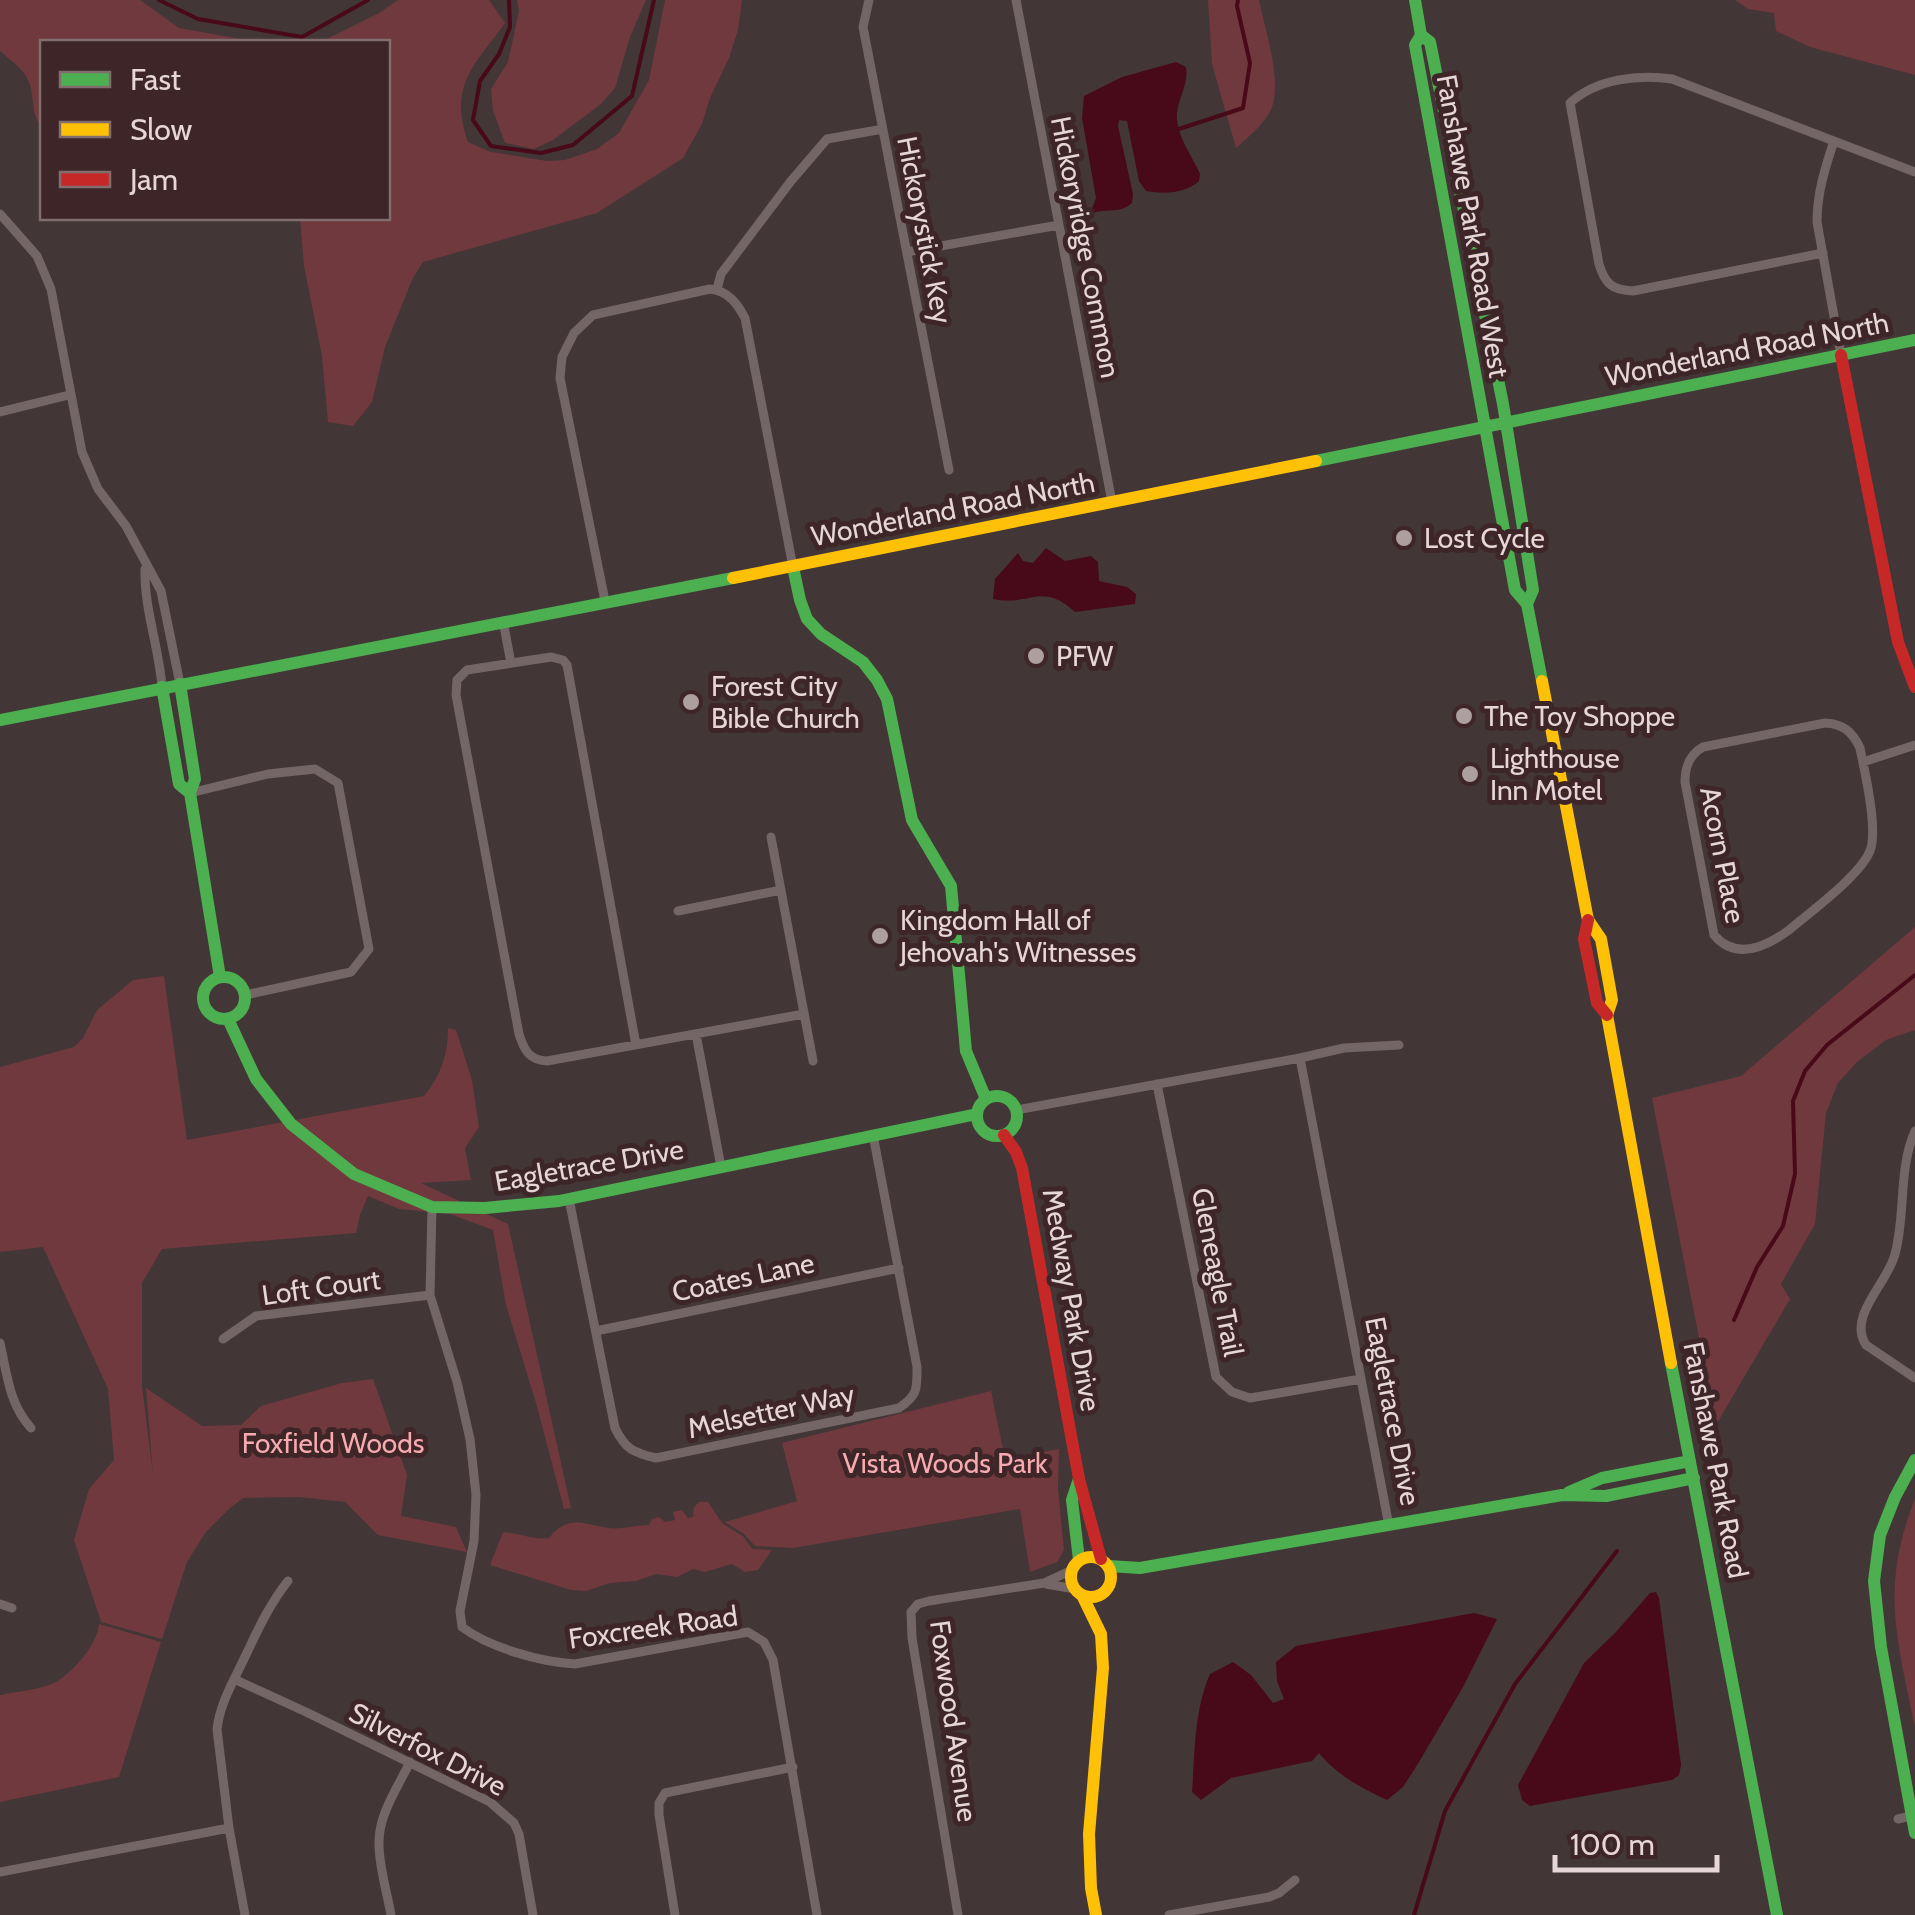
<svg xmlns="http://www.w3.org/2000/svg" width="1915" height="1915" viewBox="0 0 1915 1915" font-family="Cabin,sans-serif">
	<style>
		.green { fill: #6f393e }
		.water { fill: #480918 }
		.lines { fill: none; stroke-linecap: round; stroke-linejoin: round }
		.stream { stroke: #480918; stroke-width: 4 }
		.street { stroke: #746666; stroke-width: 9 }
		.fast { stroke: #4caf50; stroke-width: 12 }
		.slow { stroke: #ffc107; stroke-width: 12 }
		.jam { stroke: #c62828; stroke-width: 12 }
		.poi-dot { fill: #ad9e9f; stroke: #3e2628; stroke-width: 4 }
		.labels { text-anchor: middle; stroke-width: 10; stroke-linejoin: round; paint-order: stroke }
		.street-label { font-size: 28px; fill: #e6d6d7; stroke: #3e2628 }
		.poi-label { font-size: 28px; fill: #e6d6d7; stroke: #3e2628; text-anchor: start }
		.park-label { font-size: 28px; fill: #f7aaaf; stroke: #3e2628 }
	</style>
	<rect width="100%" height="100%" fill="#433636"/>
	<path class="green" d="M0 0H140L179 28 257 42H42V126C29 114 36 96 28 80 23 68 10 60 0 51Z
		M398 0H489L505 23C474 66 448 86 468 142L491 152 547 161 565 160 597 149 619 133 649 80 665 0H742L738 30 729 58 710 98 702 124 683 158 597 213 423 262 412 280 385 347 372 402 353 426 328 422 322 356 304 266 300 218H388V42H321L379 13Z
		M517 0H646L630 37 615 88 601 104 553 140 534 149 505 143 493 111 491 89 508 62 519 11Z
		M1208 0H1259C1265 30 1284 85 1270 112 1262 126 1248 137 1236 148L1212 64Z
		M1735 0H1915V75L1810 47 1776 31 1774 13 1748 9Z
		M1915 927V1030L1886 1040 1857 1062 1838 1083 1826 1113 1815 1224 1781 1284 1790 1299 1716 1425 1652 1098 1741 1076Z
		M164 976 187 1140 424 1096C441 1076 448 1054 448 1028L456 1030 472 1080 479 1127 465 1148 471 1180 421 1183 508 1224 571 1508 564 1509 536 1403 506 1305 493 1230 450 1214 399 1209 368 1196 360 1215 356 1233 162 1249 142 1283V1386L153 1474 146 1388 202 1426 241 1425 261 1406 342 1383 373 1379 407 1475 401 1516 456 1527 467 1552 378 1535 345 1502 299 1497 243 1498 229 1509 206 1532 187 1562 162 1639 101 1622 74 1540 89 1489 114 1460 108 1389 43 1247 0 1252V1067L74 1047 83 1038 97 1010 133 980Z
		M991 1391 1005 1459 1059 1449 1058 1489 1064 1550 1057 1562 1030 1572 1020 1509 793 1548 755 1546 744 1534 725 1522 797 1501 782 1443Z
		M1915 1499V1727C1897 1640 1880 1586 1915 1499Z
		M699 1502H708L723 1524 743 1536 752 1549 772 1550 758 1570 745 1572 732 1564 705 1572 693 1569 677 1577 656 1574 636 1581 610 1583 586 1591 571 1590 490 1565 503 1532C519 1533 533 1540 549 1538 568 1514 583 1524 608 1528 620 1530 637 1525 649 1525L652 1519 659 1517 665 1522 675 1520 673 1512 682 1510 688 1518 693 1517 694 1507Z
		M99 1624 161 1642 119 1777 0 1802V1695C15 1692 43 1689 56 1682 74 1671 97 1645 99 1624Z"/>
	<path class="water" d="M1176 62 1186 67C1189 83 1178 98 1177 114 1176 136 1192 155 1200 174L1199 181C1185 194 1164 194 1146 191L1139 181 1127 121 1119 120 1118 126 1133 194 1132 203C1120 214 1106 208 1093 213L1091 211 1096 198 1082 118 1084 96 1122 77Z
		M1046 548 1065 561 1091 556 1098 562 1099 581 1127 587 1136 594 1135 604 1075 612C1041 581 1031 607 993 599L995 579 1018 553 1023 561 1033 563Z
		M1656 1592 1659 1598 1681 1765 1679 1775 1672 1780 1530 1806 1522 1800 1518 1785 1584 1663 1616 1632 1650 1593Z
		M1474 1613 1497 1619 1463 1687 1419 1762 1403 1787 1387 1800C1360 1787 1338 1776 1319 1753L1312 1761 1231 1778 1201 1800 1192 1792C1195 1752 1194 1711 1210 1674L1233 1662 1251 1675 1273 1703 1284 1699 1277 1681 1276 1662 1296 1646Z"/>
	<g class="lines">
		<path class="stream" d="M159 0 198 19 302 37 368 0
			M509 0 510 27 499 54 480 81 473 120 491 146 541 153 573 145 632 96 654 0
			M1179 129 1243 108 1250 63 1237 6 1238 0
			M1734 1320 1757 1267 1783 1226 1795 1174 1793 1101 1805 1071 1827 1045 1915 975
			M1414 1915 1445 1811 1515 1684 1617 1551"/>
		<path class="street" d="M869 0 863 27 949 470
			M1016 0 1112 502
			M1834 141C1825 168 1817 193 1817 222L1841 355
			M0 214 37 256 51 289 82 452 98 489 126 526 161 591 180 684
			M907 252 1059 225
			M1823 253 1633 291C1612 290 1605 284 1599 264L1570 103C1596 79 1638 74 1672 79L1915 172
			M717 289 721 274 791 181 827 139 883 129
			M0 412 69 395
			M145 569C144 609 159 647 162 687
			M605 601 560 378 562 357 574 333 593 315 710 289C728 291 737 303 745 318L793 567
			M503 621 511 663
			M1825 723C1843 724 1852 731 1860 748 1865 773 1877 824 1871 848 1864 873 1810 912 1789 930 1766 947 1736 961 1714 935L1685 782C1685 767 1689 755 1703 747Z
			M1863 762 1915 745
			M190 793 268 774 315 769 338 783 369 949 351 972 245 995
			M771 837 813 1061
			M678 911 781 890
			M696 1034 721 1167
			M636 1045 567 665 563 660 551 657 467 670 457 680 456 695 519 1034C524 1050 529 1060 547 1061L804 1014
			M1300 1058 1344 1048 1399 1045
			M1157 1084 1216 1377 1232 1392 1250 1398 1361 1379
			M1016 1110 1300 1058 1389 1526
			M1915 1131C1898 1169 1906 1214 1895 1254 1888 1283 1847 1316 1866 1345L1915 1378
			M569 1199 615 1428C625 1449 634 1453 656 1458L899 1408C918 1395 917 1389 917 1367L873 1135
			M432 1207 430 1295 457 1382 470 1439 476 1495 474 1541 460 1611 462 1627C490 1648 541 1662 575 1664L748 1632 764 1642 773 1660 817 1915
			M596 1331 899 1268
			M223 1339 256 1316 430 1295
			M0 1343C7 1374 9 1404 31 1428
			M1046 1584 1075 1589
			M0 1604 12 1608
			M234 1679 306 1712 490 1802 514 1823 519 1834 533 1915
			M1898 1819 1915 1815
			M0 1872 229 1828
			M245 1915 229 1828 217 1729C220 1704 232 1684 242 1663 256 1634 268 1606 288 1581
			M391 1915C387 1892 379 1867 379 1844 378 1815 398 1787 410 1762
			M675 1915 659 1815V1803L665 1793 793 1767
			M958 1915 912 1638 911 1612 918 1604 929 1601 1044 1583 1072 1570
			M1169 1915 1269 1897 1279 1893 1295 1880"/>
		<path class="fast" d="M1415 0 1421 35 1430 42 1503 404 1533 590 1527 604
			M1421 35 1415 45 1515 590 1527 604 1542 681
			M1316 461 1915 340
			M793 567 800 600 807 619 821 634 863 662 877 680 887 699 912 820 951 886 966 1051 986 1099
			M180 684 195 779 190 793 220 977
			M162 687 179 784 190 793
			M0 720 733 578
			M203 998a21 21 0 1 1 42 0a21 21 0 1 1-42 0Z
			M228 1019 256 1079 291 1124 354 1174 432 1207 485 1208 559 1201 977 1114
			M977 1116a20 20 0 1 1 40 0a20 20 0 1 1-40 0Z
			M1671 1363 1777 1915
			M1915 1460 1895 1497 1880 1535 1874 1581 1881 1647 1915 1833
			M1079 1479 1072 1500 1079 1560
			M1569 1492 1602 1478 1690 1461
			M1109 1566 1140 1568 1562 1495 1606 1496 1694 1478"/>
		<path class="slow" d="M733 578 1316 461
			M1542 681 1588 920 1601 939 1612 1000 1607 1015 1671 1363
			M1071 1577a20 20 0 1 1 40 0a20 20 0 1 1-40 0Z
			M1082 1595 1101 1634 1103 1668 1089 1834 1091 1888 1096 1915"/>
		<path class="jam" d="M1841 355 1898 642 1915 687
			M1588 920 1584 939 1597 1003 1607 1015
			M1004 1135 1016 1152 1022 1168 1079 1479 1101 1559"/>
	</g>
	<g class="poi-dot">
		<circle cx="1404" cy="538" r="10"/>
		<circle cx="1036" cy="656" r="10"/>
		<circle cx="691" cy="702" r="10"/>
		<circle cx="1464" cy="716" r="10"/>
		<circle cx="1470" cy="774" r="10"/>
		<circle cx="880" cy="936" r="10"/>
	</g>
	<g class="labels">
		<g class="street-label">
			<text transform="translate(1473 226) rotate(80)" y="10">Fanshawe Park Road West</text>
			<text transform="translate(925 230) rotate(79)" y="10">Hickorystick Key</text>
			<text transform="translate(1086 247) rotate(79)" y="10">Hickoryridge Common</text>
			<text transform="translate(1747 349) rotate(-11)" y="10">Wonderland Road North</text>
			<text transform="translate(953 509) rotate(-11)" y="10">Wonderland Road North</text>
			<text transform="translate(1723 855) rotate(79)" y="10">Acorn Place</text>
			<text transform="translate(589 1165) rotate(-10)" y="10">Eagletrace Drive</text>
			<text transform="translate(1218 1272) rotate(79)" y="10">Gleneagle Trail</text>
			<text transform="translate(743 1277) rotate(-12)" y="10">Coates Lane</text>
			<text transform="translate(321 1287) rotate(-8)" y="10">Loft Court</text>
			<text transform="translate(1072 1300) rotate(80)" y="10">Medway Park Drive</text>
			<text transform="translate(771 1411) rotate(-12)" y="10">Melsetter Way</text>
			<text transform="translate(1393 1411) rotate(79)" y="10">Eagletrace Drive</text>
			<text transform="translate(1716 1460) rotate(79)" y="10">Fanshawe Park Road</text>
			<text transform="translate(653 1627) rotate(-8)" y="10">Foxcreek Road</text>
			<text transform="translate(954 1721) rotate(82)" y="10">Foxwood Avenue</text>
			<text transform="translate(428 1749) rotate(27)" y="10">Silverfox Drive</text>
		</g>
		<g class="poi-label">
			<text x="1424" y="548">Lost Cycle</text>
			<text x="1056" y="666">PFW</text>
			<text x="711" y="696">Forest City<tspan x="711" dy="32">Bible Church</tspan></text>
			<text x="1484" y="726">The Toy Shoppe</text>
			<text x="1490" y="768">Lighthouse<tspan x="1490" dy="32">Inn Motel</tspan></text>
			<text x="900" y="930">Kingdom Hall of<tspan x="900" dy="32">Jehovah's Witnesses</tspan></text>
		</g>
		<g class="park-label">
			<text x="333" y="1453">Foxfield Woods</text>
			<text x="945" y="1473">Vista Woods Park</text>
		</g>
	</g>
	<rect x="40" y="40" width="350" height="180" fill="#3e2628" stroke="#816c6e" stroke-width="2.5"/>
	<rect x="60" y="72" width="50" height="15" fill="#4caf50" stroke="#816c6e" stroke-width="2.5"/>
	<text x="130" y="90" font-size="30" fill="#e6d6d7">Fast</text>
	<rect x="60" y="122" width="50" height="15" fill="#ffc107" stroke="#816c6e" stroke-width="2.5"/>
	<text x="130" y="140" font-size="30" fill="#e6d6d7">Slow</text>
	<rect x="60" y="172" width="50" height="15" fill="#c62828" stroke="#816c6e" stroke-width="2.5"/>
	<text x="130" y="190" font-size="30" fill="#e6d6d7">Jam</text>
	<path d="M1555 1855v15h162v-15" fill="none" stroke="#e6d6d7" stroke-width="5"/>
	<text x="1570" y="1855" font-size="30" fill="#e6d6d7" stroke="#3e2628" stroke-width="8" paint-order="stroke">100 m</text>
</svg>
